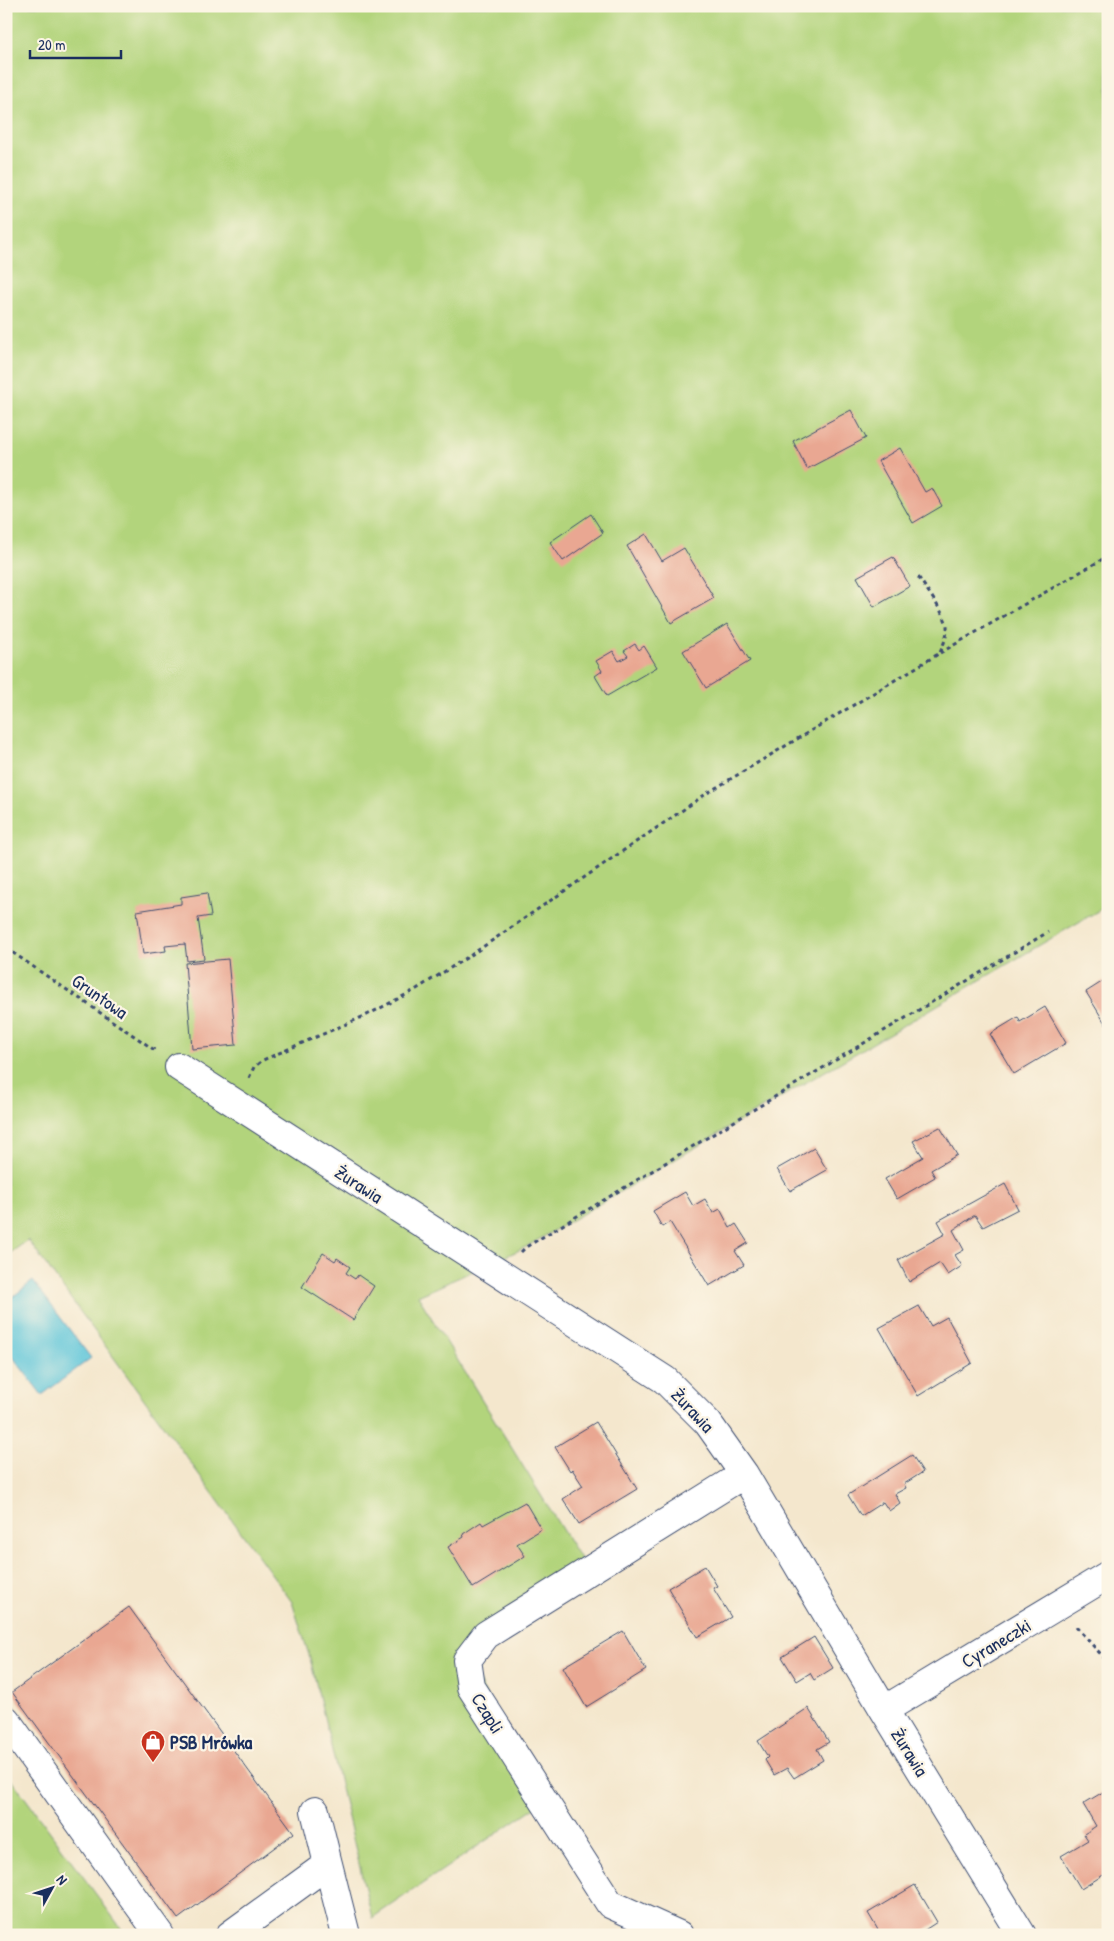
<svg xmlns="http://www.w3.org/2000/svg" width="1114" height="1941" viewBox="0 0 1114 1941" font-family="'Patrick Hand',sans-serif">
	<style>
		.green { fill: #b2d47c; stroke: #66826d }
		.water { fill: #5ec6da; stroke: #3c7a9c }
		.building { fill: #e9a792 }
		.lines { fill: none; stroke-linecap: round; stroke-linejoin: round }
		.minor-casing { stroke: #3c4b6f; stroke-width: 30 }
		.path { stroke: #3c4b6f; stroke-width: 3; stroke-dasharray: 4 4; stroke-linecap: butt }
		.minor { stroke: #fff; stroke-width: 28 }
		.labels { text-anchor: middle; stroke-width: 4.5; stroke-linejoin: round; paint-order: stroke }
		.street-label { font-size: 19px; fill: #1b2f5e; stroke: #fcf5e5 }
		.poi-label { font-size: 19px; font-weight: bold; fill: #1b2f5e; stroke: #fcf5e5; text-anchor: start }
	</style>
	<rect width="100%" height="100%" fill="#fcf5e5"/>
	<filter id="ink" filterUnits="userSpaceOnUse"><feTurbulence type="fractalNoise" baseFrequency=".02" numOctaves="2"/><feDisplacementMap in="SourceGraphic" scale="10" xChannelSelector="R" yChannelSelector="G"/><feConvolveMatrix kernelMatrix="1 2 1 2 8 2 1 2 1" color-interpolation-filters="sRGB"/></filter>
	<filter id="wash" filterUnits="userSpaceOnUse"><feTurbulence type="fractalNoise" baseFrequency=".0096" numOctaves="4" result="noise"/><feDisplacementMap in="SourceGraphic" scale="20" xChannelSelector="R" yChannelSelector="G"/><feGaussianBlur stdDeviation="1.12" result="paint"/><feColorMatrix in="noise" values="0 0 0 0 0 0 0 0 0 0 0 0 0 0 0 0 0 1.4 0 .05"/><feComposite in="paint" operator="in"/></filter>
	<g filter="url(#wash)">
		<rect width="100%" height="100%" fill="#f4e7cd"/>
		<path class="green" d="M6 6H1108V905L526 1247 418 1296 592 1578 467 1660 544 1801 372 1918 310 1658 292 1602 28 1240 6 1256Z
			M6 1772 126 1935H6Z"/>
		<path class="water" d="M33 1281 91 1358 42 1395 6 1348V1302Z"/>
		<g id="blocks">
			<path class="building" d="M851 410 866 438 807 469 793 441Z
				M900 448 925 492 932 488 942 506 913 523 878 461Z
				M591 514 603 533 563 561 550 542Z
				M646 534 662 561 684 548 714 598 671 623 627 546Z
				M893 557 910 586 874 607 857 577Z
				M727 624 750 661 706 688 683 651Z
				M635 644 639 650 644 646 657 667 607 696 595 676 602 671 596 661 613 651 619 661 628 656 624 651Z
				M207 893 211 916 198 918 204 959 187 961 185 944 165 946 166 951 143 954 137 911 181 904V897Z
				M228 959 236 1045 192 1049 185 963Z
				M1108 978V1028L1086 992Z
				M1045 1007 1066 1043 1014 1074 990 1034 1018 1017 1020 1022Z
				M940 1127 957 1155 931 1170 935 1177 897 1199 885 1179 923 1157 913 1141Z
				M814 1148 827 1170 790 1191 777 1169Z
				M1005 1184 1018 1209 983 1227 975 1215 953 1230 964 1250 955 1255 962 1266 948 1275 940 1263 909 1282 898 1260 945 1234 938 1221Z
				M685 1192 693 1206 705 1199 713 1213 720 1209 730 1228 736 1224 748 1243 735 1251 744 1265 709 1286 670 1222 662 1227 653 1211Z
				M323 1253 335 1261 337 1258 350 1267 346 1273 355 1279 358 1275 374 1286 353 1320 302 1287Z
				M919 1306 931 1326 947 1317 972 1363 918 1396 879 1328Z
				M596 1422 637 1489 579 1524 563 1499 583 1486 572 1469 570 1471 555 1447Z
				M912 1455 923 1472 904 1484 906 1488 895 1494 900 1503 889 1511 883 1502 861 1516 848 1495Z
				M525 1502 541 1529 517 1544 525 1556 473 1588 448 1547 464 1537 463 1534 481 1522 483 1525Z
				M705 1566 717 1586 713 1588 731 1617 697 1637 668 1588Z
				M129 1607 294 1833 178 1919 12 1692Z
				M623 1631 646 1670 586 1707 563 1667Z
				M814 1637 833 1668 814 1680 810 1673 797 1681 782 1657Z
				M808 1708 829 1742 817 1749 823 1760 794 1778 787 1768 774 1775 765 1760 768 1757 758 1741Z
				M1108 1789V1872L1081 1889 1061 1856 1088 1840 1084 1834 1096 1826 1083 1804Z
				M915 1885 937 1922 917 1935H881L868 1913Z"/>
		</g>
	</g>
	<g filter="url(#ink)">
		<use href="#blocks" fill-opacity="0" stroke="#3c4b6f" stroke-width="1"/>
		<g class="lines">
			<defs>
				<path id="minor" d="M179 1067 665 1380 708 1423 744 1474 884 1710 1022 1935
					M884 1710 1108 1575
					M6 1720 160 1935
					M315 1811 328 1864
					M230 1935 328 1864 346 1935
					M679 1935 610 1904 471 1687 467 1660 486 1635 744 1474"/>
			</defs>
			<use href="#minor" class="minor-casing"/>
			<path class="path" d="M940 653 1108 556
				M6 948 156 1051
				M249 1078 254 1067 263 1060 367 1015 415 990 471 955 709 792 940 653C943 645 948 635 947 626 946 615 924 586 917 575
				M521 1252 526 1247 1048 932
				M1076 1627 1108 1662"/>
			<use href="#minor" class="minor"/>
		</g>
	</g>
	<defs>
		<symbol id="shop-pin" viewBox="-11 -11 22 30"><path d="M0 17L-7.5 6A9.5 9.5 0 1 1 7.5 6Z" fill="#c8321e" stroke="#fcf5e5"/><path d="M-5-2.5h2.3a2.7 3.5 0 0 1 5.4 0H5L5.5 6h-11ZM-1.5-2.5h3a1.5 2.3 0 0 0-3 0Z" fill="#fff"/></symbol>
	</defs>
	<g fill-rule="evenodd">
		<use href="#shop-pin" x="139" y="1728" width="28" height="38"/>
	</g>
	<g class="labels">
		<g class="street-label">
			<text transform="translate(100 996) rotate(35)" y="7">Gruntowa</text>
			<text transform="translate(359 1184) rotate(33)" y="7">Żurawia</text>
			<text transform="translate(693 1410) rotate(47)" y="7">Żurawia</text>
			<text transform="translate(996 1643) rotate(-31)" y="7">Cyraneczki</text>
			<text transform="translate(488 1713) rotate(58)" y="7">Czapli</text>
			<text transform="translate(910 1752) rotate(58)" y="7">Żurawia</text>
		</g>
		<g class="poi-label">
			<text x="170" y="1749">PSB Mrówka</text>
		</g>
	</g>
	<rect width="1114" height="1941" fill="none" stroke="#fcf5e5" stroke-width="25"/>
	<g transform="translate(52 1888) rotate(50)" stroke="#fcf5e5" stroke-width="4" paint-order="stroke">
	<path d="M0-4L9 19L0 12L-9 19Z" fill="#1b2f5e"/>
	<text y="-8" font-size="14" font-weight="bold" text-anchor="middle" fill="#1b2f5e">N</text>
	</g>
	<path d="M30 50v8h91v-8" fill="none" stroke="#1b2f5e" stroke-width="2.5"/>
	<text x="38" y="50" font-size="15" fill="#1b2f5e" stroke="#fcf5e5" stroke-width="4" paint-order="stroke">20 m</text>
</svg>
